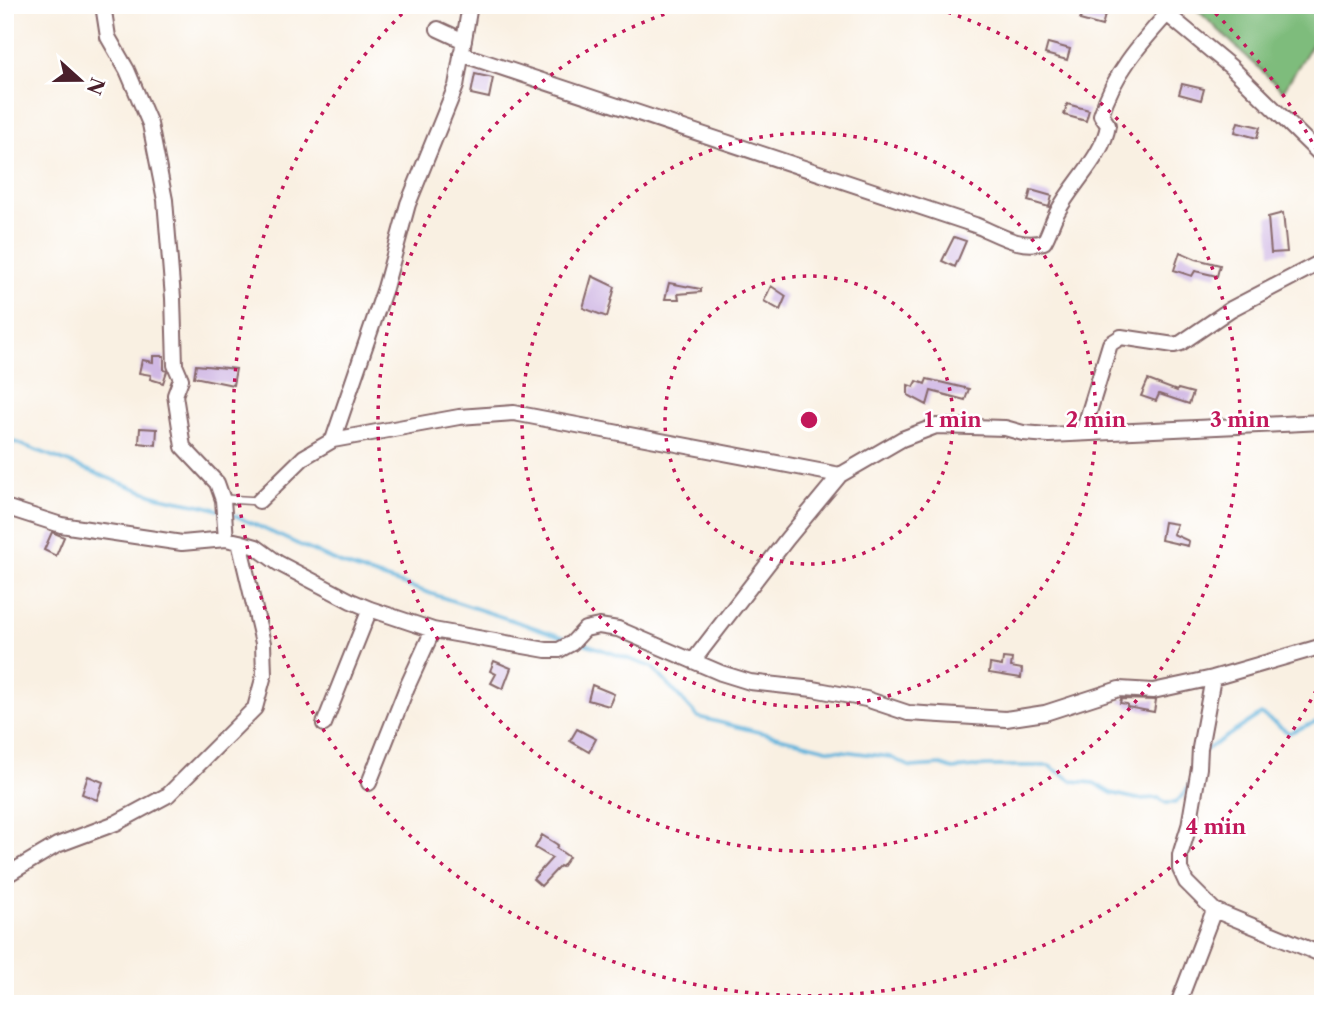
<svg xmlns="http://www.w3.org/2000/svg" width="1328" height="1009" viewBox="0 0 1328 1009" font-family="'Libre Caslon Text',serif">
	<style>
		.forest { fill: #7ebc7b; stroke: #646e53; stroke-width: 2 }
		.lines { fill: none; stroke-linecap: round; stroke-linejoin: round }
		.stream { stroke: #60b3db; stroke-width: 3.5 }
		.building { fill: #d0b8e4 }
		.lane-casing { stroke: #87686b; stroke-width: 10 }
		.street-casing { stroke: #87686b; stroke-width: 18 }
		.lane { stroke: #fff; stroke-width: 7 }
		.street { stroke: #fff; stroke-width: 14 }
		.ring { fill: none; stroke: #c2185b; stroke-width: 3.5; stroke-dasharray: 3.5 7 }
		.centre { fill: #c2185b; stroke: #fff; stroke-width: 3.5 }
		.ring-label { font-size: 21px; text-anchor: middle; font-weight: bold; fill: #c2185b; stroke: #fff; stroke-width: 5; stroke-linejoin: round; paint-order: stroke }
	</style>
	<rect width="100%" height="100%" fill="#fff"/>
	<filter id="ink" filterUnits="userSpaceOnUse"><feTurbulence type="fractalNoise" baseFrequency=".0143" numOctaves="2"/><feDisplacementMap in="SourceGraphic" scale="14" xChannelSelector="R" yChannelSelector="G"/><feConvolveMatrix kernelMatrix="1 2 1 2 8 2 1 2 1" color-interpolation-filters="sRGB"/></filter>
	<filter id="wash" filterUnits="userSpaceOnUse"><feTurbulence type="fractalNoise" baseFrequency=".00686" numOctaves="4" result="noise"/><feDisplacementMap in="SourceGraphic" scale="28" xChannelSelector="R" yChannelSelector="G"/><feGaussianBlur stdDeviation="1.57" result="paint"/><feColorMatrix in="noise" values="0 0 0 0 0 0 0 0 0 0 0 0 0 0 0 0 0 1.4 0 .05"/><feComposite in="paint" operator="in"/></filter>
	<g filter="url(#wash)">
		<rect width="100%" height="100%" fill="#f9f0e2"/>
		<path class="forest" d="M1192 5H1323V27L1283 91Z"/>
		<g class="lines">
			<path class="stream" d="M5 439C56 456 104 478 154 495 175 502 197 502 218 510
				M229 513 344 565 569 639
				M113 526H125L137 530
				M580 642 652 667 698 717 827 749 890 757 911 767 941 765 953 769 986 766H1049L1073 781 1094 783 1111 793 1137 799 1159 798 1166 803H1175L1184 794 1190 784
				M1203 752 1261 714 1289 733 1323 719"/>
		</g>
		<g id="blocks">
			<path class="building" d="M1083 9 1105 15 1102 26 1080 20Z
				M1048 43 1070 49 1067 60 1045 54Z
				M475 74 493 78 489 98 471 94Z
				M1182 84 1204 89 1201 100 1179 94Z
				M1067 104 1089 110 1086 121 1064 115Z
				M1238 122 1260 127 1257 138 1235 132Z
				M1031 190 1052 196 1049 207 1028 201Z
				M1283 213 1287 252 1271 253 1268 217Z
				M954 237 966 241 955 267 942 261Z
				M1180 252 1196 259 1220 265 1217 276 1195 271 1192 276 1174 270Z
				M592 276 615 287 607 317 583 308Z
				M669 283 701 289V292L678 294 679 299H665Z
				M771 286 786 296 780 310 764 301Z
				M153 356H164V370L167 371 163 383 150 379 151 375 139 373 142 360 153 362Z
				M196 365 236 369 233 385 194 377Z
				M927 379 969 389 965 400 931 391 927 405 908 395V385L914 387 917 381 925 384Z
				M1148 380 1177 391 1178 389 1193 393 1189 404 1159 394 1156 401 1141 396Z
				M140 428 157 429 156 445 139 443Z
				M1164 522 1177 524 1173 534 1189 541 1188 546 1161 540Z
				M52 532 64 537 56 556 44 550Z
				M1003 658 1012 659 1011 667 1022 669 1021 678 989 673 990 664 1002 666Z
				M494 661 511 668 503 689 491 683 496 674 490 671Z
				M592 685 614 694 609 706 588 700Z
				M1121 699 1156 700 1154 712 1127 707V704L1120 703Z
				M577 729 596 739 589 752 570 741Z
				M88 776 103 782 97 800 82 794Z
				M542 835 558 845 556 848 569 857 562 867 560 866 541 886 533 879 552 858 535 848Z"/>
		</g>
	</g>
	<g filter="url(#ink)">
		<use href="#blocks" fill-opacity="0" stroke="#87686b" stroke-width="2"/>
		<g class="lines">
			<defs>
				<path id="lane" d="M224 495 226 499 259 501"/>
				<path id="street" d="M103 5 108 37 127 70 150 124 165 200 173 298 175 365 181 379 175 395 183 447 217 483 223 500 226 539
					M1162 5 1167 14 1231 67 1323 157
					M438 29 464 41
					M461 54 975 225C998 234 1019 249 1044 242 1050 232 1052 221 1058 211 1072 184 1104 155 1108 125L1101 115C1113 75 1139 45 1167 14
					M1083 432 1110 344 1121 337 1174 345 1181 343 1231 309 1323 261
					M333 440 385 288 408 204 456 86 470 5
					M259 501 304 457 333 440 459 417 514 413 840 475
					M5 507 61 525 182 543 226 539 239 542 256 547 278 563 351 601 370 609 433 630 546 650H559L572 643 585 629 599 626 618 629 721 673 750 682 813 689 866 699 908 713 1006 719 1045 713 1119 689 1153 691 1213 678 1323 646
					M693 661 787 539 840 475 902 439 936 426 1005 428 1023 433 1049 435 1323 422
					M1213 678 1200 748 1199 768 1189 826 1180 855V869L1186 882 1214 910 1323 955
					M324 724 370 609
					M369 783 407 687 433 630
					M5 876 57 845 116 823 168 795 255 708 264 675 263 643 239 542
					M1178 1004 1214 910"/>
			</defs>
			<use href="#lane" class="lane-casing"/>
			<use href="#street" class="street-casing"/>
			<use href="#lane" class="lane"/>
			<use href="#street" class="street"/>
		</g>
	</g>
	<g class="ring">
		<circle cx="809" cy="420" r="144"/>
		<circle cx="809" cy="420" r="287"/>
		<path d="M928 6A431 431 0 1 1 690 6"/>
		<path d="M1321 681A575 575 0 1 1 410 6M1208 6A575 575 0 0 1 1321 159"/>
	</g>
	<circle cx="809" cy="420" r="10" class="centre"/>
	<g class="ring-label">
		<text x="953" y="427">1 min</text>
		<text x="1096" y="427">2 min</text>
		<text x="1240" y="427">3 min</text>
		<text x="1216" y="834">4 min</text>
	</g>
	<rect width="1328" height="1009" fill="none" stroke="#fff" stroke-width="28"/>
	<g transform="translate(80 80) rotate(111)" stroke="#ffffff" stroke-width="5" paint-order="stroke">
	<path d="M0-5L12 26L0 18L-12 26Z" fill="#4a1f2b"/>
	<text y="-10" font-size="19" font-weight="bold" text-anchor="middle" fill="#4a1f2b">N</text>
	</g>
</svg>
